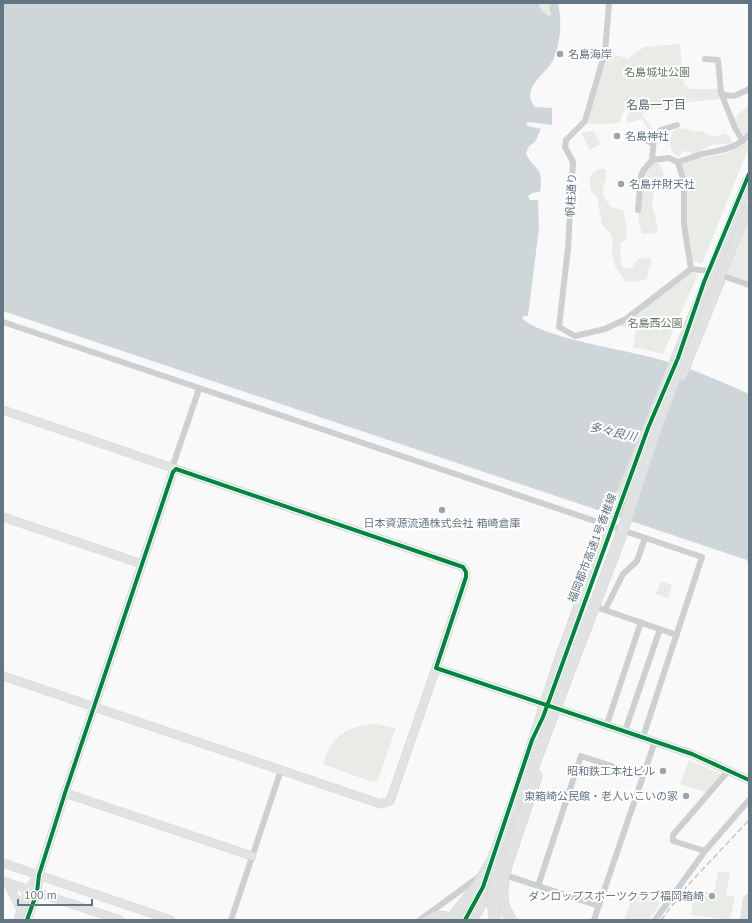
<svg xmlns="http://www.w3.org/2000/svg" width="752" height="923" viewBox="0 0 752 923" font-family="'PT Sans','Noto Sans JP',sans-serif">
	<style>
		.green { fill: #e8ebe6 }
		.water { fill: #ced6d9 }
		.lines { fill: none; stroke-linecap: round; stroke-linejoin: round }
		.secondary-casing { stroke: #d5d6d7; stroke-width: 9 }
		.highway-casing { stroke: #d5d6d6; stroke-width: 12 }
		.street { stroke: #cecfd0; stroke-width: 6 }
		.secondary { stroke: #e1e2e2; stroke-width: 8 }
		.highway { stroke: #e1e2e2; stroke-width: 11 }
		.rail { stroke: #c3c5c6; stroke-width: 1.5; stroke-dasharray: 6 3; stroke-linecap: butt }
		.secondary-bridge-casing { stroke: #d5d6d7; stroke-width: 9; stroke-linecap: butt }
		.highway-bridge-casing { stroke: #d5d6d6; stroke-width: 12; stroke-linecap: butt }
		.secondary-bridge { stroke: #e1e2e2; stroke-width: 8 }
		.highway-bridge { stroke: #e1e2e2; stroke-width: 11 }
		.cycleway-casing { stroke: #fff; stroke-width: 6 }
		.cycleway { stroke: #00873e; stroke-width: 4 }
		.poi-dot { fill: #99a4ac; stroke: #fff; stroke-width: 1.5 }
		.labels { text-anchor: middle; stroke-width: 4; stroke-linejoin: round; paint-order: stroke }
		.poi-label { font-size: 11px; fill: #657683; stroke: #fff; text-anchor: start }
		.park-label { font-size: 11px; fill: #687a64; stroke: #fff }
		.street-label { font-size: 11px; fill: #657683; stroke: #fff }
		.neighbourhood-label { font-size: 12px; fill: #57646e; stroke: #fff }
		.water-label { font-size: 12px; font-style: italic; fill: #60757c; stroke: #fff }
	</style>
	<rect width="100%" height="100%" fill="#f9f9f9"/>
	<path class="green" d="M538 3H550L549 6 551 15 549 16 542 11Z
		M680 44 684 84 690 89H718L721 99 679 103 676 106 644 110 643 116 655 131 653 135H651L642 119 628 123 626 119 635 101 633 97 628 99 619 123 590 124 588 121 607 56 611 54 630 59V57L644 47Z
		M749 106V132L744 135 737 125 735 119 737 115Z
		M678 128C687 128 693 132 702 131 710 138 715 137 725 133L730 137 732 143 712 145 701 151 693 153 687 151 682 152 679 157C669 154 668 139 673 131Z
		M590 131H594L600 144 590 150 581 133Z
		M749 141V147L702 264 690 260 680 162 728 153Z
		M653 162H657C668 173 664 182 654 190L652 204 658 229 656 233 642 234 638 220 640 200 637 183 638 174 642 167Z
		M598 169H605C609 176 602 185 603 192 604 197 608 203 611 207L623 210 627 230 626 239 620 243 621 264 626 269 632 267 638 259 650 258 652 263 648 269 649 273 646 279 636 282 625 281 615 266 612 253 613 242 611 234 602 225 597 197 591 191C589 181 588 175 598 169Z
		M749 214V283L725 274Z
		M691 273 698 274 663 354 633 347 636 330 619 326 682 277Z
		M661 581 672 585 668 598 656 594Z
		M376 724 396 728 378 780 372 782 323 764C332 735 347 726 376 724Z
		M689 760 721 774 706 792 680 784Z
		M718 871 730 873 726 895 735 897 730 920 691 915 694 890 714 893Z
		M635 890 661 903 649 920H624Z"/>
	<path class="water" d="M3 3H538L542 11 549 16 551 14 549 8 550 3H558C562 19 561 42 554 58 548 73 519 88 535 107L552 108V125L529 122 526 123 528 126 541 129 535 142 529 146 526 153C534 172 544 164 540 192L532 193 528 196 530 200H538L539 228 528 316H524L522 318C541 338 627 350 658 359 690 368 719 380 749 394V566L747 560 3 311Z"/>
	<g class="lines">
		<defs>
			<path id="secondary" d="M717 285 749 206
				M3 410 176 469
				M3 517 142 564
				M3 676 381 804 390 801 436 668
				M65 793 252 856
				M3 863 171 920
				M3 881 120 920
				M8 883 21 910
				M18 920 28 890 38 876
				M27 920 37 892 39 875 65 793 173 472 176 469 463 567 466 572V577L436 668 692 754 749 780
				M427 920 437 915 457 917
				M465 920 481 894 487 876
				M473 920 492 889"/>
			<path id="highway" d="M681 375 719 281
				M502 859 531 774
				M502 895 504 907 511 920
				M746 920 749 900"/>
		</defs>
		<use href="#secondary" class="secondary-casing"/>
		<use href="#highway" class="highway-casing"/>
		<path class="street" d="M609 3 605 52 585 121 566 140 565 147 573 162 568 248 559 327 575 336 605 329 626 319 691 269 709 271 749 285
			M705 59 718 60 721 93 735 128 743 141
			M722 94C733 98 738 95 749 89
			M638 137 652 143
			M652 160 669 158 678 162
			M638 210 641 177 643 171 652 160 654 138 661 130 677 125
			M691 269 684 224V183L678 162C685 160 692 157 699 155 720 149 733 151 749 135
			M3 322 702 557 643 737
			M172 468 199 389
			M593 606 677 635
			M605 610 623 574 637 561 645 538
			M607 724 641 622
			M625 731 660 629
			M705 851 673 841V835L729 770
			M502 874 599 906
			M538 886 581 756 642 776
			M231 920 281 770
			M420 920 480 876
			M594 920 655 741
			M655 920 705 851 749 800"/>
		<use href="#secondary" class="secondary"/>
		<use href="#highway" class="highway"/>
		<path class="rail" d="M661 920 688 885 749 820"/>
		<defs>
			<path id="secondary-bridge" d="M654 438 683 360"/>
			<path id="highway-bridge" d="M527 783 621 535 654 433
				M502 895 504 873 537 775
				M451 920 478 885 493 859 516 796 557 668 604 538 749 179
				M495 920 492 898 499 868"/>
		</defs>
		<use href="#secondary-bridge" class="secondary-bridge-casing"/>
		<use href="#highway-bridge" class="highway-bridge-casing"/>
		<use href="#secondary-bridge" class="secondary-bridge"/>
		<use href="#highway-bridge" class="highway-bridge"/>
		<defs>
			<path id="cycleway" d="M27 920 37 892 39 875 65 793 173 472 176 469 463 567 466 572V577L436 668 692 754 749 780
				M465 920 483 887 532 740 543 717 648 428 678 358 704 282 749 174"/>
		</defs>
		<use href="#cycleway" class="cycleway-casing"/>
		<use href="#cycleway" class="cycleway"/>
	</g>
	<g class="poi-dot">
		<circle cx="560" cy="54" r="4"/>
		<circle cx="617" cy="136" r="4"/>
		<circle cx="621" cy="184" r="4"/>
		<circle cx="442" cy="510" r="4"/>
		<circle cx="663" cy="771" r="4"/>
		<circle cx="686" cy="796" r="4"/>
		<circle cx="712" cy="896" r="4"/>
	</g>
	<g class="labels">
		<g class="poi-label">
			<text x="568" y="58">名島海岸</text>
			<text x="625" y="140">名島神社</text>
			<text x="629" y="188">名島弁財天社</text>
			<text x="442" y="527" text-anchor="middle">日本資源流通株式会社 箱崎倉庫</text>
			<text x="655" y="775" text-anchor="end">昭和鉄工本社ビル</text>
			<text x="678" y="800" text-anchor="end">東箱崎公民館・老人いこいの家</text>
			<text x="704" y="900" text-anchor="end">ダンロップスポーツクラブ福岡箱崎</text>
		</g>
		<g class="park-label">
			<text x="657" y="76">名島城址公園</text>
			<text x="655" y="327">名島西公園</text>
		</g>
		<g class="street-label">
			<text transform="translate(571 195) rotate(-87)" y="4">帆柱通り</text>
			<text transform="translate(592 548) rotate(-69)" y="4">福岡都市高速1号香椎線</text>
		</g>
		<g class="neighbourhood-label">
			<text x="656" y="109">名島一丁目</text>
		</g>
		<g class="water-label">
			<text transform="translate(613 432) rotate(13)" y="4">多々良川</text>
		</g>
	</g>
	<rect width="752" height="923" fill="none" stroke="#657683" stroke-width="8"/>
	<path d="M18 899v6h74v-6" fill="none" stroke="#657683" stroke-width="2"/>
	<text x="24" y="899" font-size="12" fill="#657683" stroke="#ffffff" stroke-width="3" paint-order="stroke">100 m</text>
</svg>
